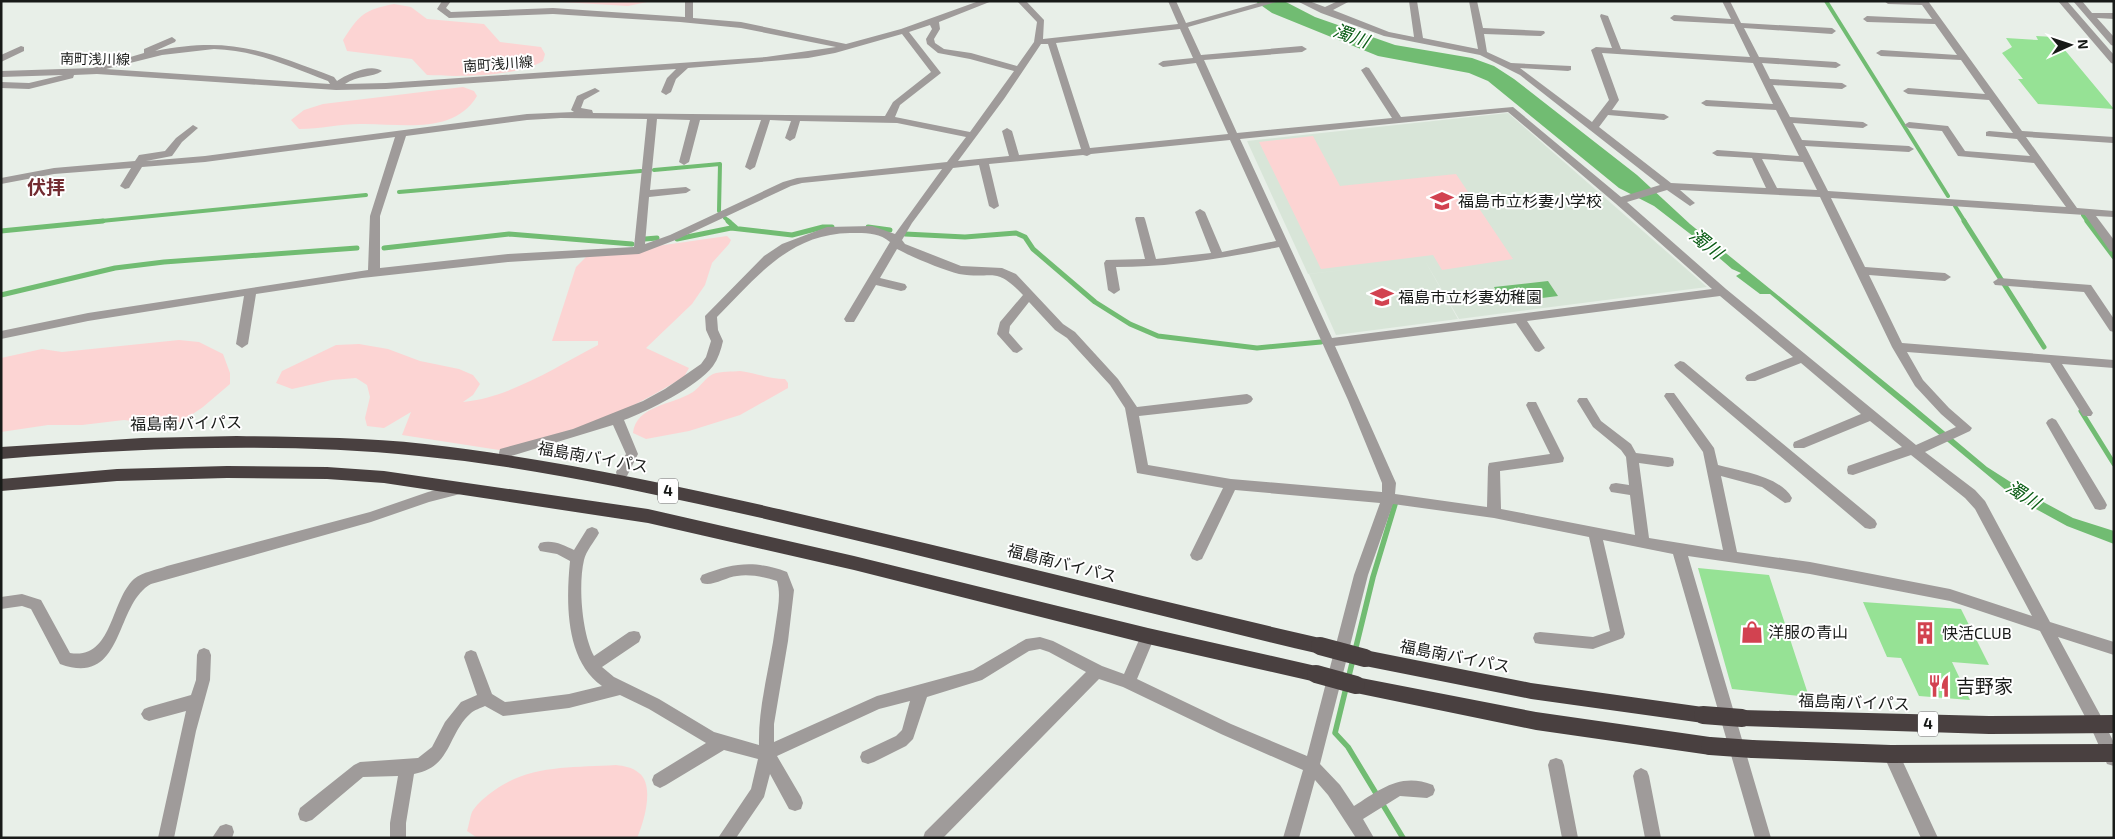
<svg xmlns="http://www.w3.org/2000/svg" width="2115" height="839" viewBox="0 0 2115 839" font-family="'Exo 2','Noto Sans JP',sans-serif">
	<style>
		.built { fill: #d8e5d8 }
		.green { fill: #fcd4d3 }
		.water { fill: #71bc72 }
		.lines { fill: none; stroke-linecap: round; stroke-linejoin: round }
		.stream-far2 { stroke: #71bc72; stroke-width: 4 }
		.stream-far1 { stroke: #71bc72; stroke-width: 5 }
		.stream { stroke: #71bc72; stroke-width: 5.5 }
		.building { fill: #96e295 }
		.minor { fill: #9f9b9a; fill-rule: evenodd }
		.highway { fill: #494040; fill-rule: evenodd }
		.highway-bridge { stroke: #494040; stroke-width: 18 }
		.labels { text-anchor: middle; stroke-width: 4; stroke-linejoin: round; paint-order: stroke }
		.far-street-label { font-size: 14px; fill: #181a18; stroke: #fff }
		.shield { fill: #fff; stroke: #5d5f5d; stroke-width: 1 }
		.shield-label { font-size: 15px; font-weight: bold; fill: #181a18 }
		.poi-label { font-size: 16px; fill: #181a18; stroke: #fff; text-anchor: start }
		.street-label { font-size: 16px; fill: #181a18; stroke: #fff }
		.water-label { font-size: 18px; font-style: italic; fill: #095c14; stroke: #fff }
		.quarter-label { font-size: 19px; font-weight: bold; fill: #722b30; stroke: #fff }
		.near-poi-label { font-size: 19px; fill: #181a18; stroke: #fff; text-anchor: start }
	</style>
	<rect width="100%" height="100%" fill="#e8efe8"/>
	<path class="built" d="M1508 113 1707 287 1459 319 1425 261 1458 319 1336 335 1309 274 1352 269 1308 274 1247 141Z"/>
	<path class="green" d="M545 1H652L628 6Z
		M394 4 411 7 427 19 484 24 500 42 541 47 545 54 543 61C516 77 458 77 427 75L412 59 347 51 343 40C360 14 364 10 394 4Z
		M463 87 474 91 477 96C453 136 399 123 360 124 340 124 320 129 299 129L291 120 304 110 323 104Z
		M1313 136 1340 186 1456 174 1513 259 1442 270 1433 255 1321 269 1259 142Z
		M727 236 731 240 729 244 712 263 705 285 692 304 646 348 689 368 684 377 653 395 611 417 517 447 499 450 402 435 411 412 384 428 367 426 365 418 370 397 367 385 356 378 332 380 292 389 276 383 282 371 336 345 359 344 388 349 420 361 459 369 473 375 480 384 473 395 463 402C511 397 556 367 598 345V341H552L576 267 587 256Z
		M179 340 199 342 223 354 230 373V384L203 407 181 422 151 423 124 420 82 425H48L1 432V358L42 349 62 352Z
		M740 371C756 373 769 379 785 379L788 383V388L740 415 689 431 646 439 633 433C636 405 673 405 693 392 700 387 705 378 713 374 721 371 732 372 740 371Z
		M616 765C624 766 632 767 639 773 655 785 644 822 637 838H481L476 837 467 831C469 825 470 817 472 812 475 806 483 799 488 795 526 764 570 768 616 765Z"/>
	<path class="water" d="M1255 1H1284L1315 17 1395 45 1472 58 1494 66 1514 79 1637 175 1690 224 1907 400 1987 467 2034 497 2073 518 2114 531V544L2067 526 2014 497 1770 294H1760L1736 276 1741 273 1732 269 1702 243 1654 206 1619 188 1488 81 1469 73 1378 56 1272 13Z
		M1548 281 1558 296 1503 303 1494 287Z"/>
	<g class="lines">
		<path class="stream-far2" d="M1826 1 1948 196
			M654 170 720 164 719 211
			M399 192 641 171
			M1955 206 1965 222
			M2083 215 2088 222
			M725 218 730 222
			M91 222 366 195"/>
		<path class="stream-far1" d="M728 221 736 228
			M1964 221 2044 347
			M2087 221 2114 257
			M868 227 890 230
			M1 231 103 221
			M905 234 965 237 1016 233 1025 237 1033 249 1095 302 1130 324 1158 336 1257 348 1321 342
			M645 239 657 238
			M677 239 731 228 792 235 823 227H832
			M384 248 509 234 632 244
			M1 295 115 268 164 262 357 248
			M2081 411 2114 464"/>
		<path class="stream" d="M1396 501 1373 577 1335 733 1348 747 1403 838"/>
	</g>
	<path class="building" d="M2036 36 2054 37 2114 109 2038 104 2018 79H2023L2002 53 2012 47 2006 38 2038 40Z
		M1698 568 1769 575 1809 697 1732 689Z
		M1863 602 1961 609 1989 665 1952 662 1970 700 1919 696 1901 658 1887 657Z"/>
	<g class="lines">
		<path class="minor" d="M442 1H451L446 8 451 12 553 8 685 17V1H693V18L741 22 846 44 901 29 979 1H992L939 22 940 29 934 39 935 43 944 49 971 53 1017 66 1034 42 1037 22 1017 1H1026L1044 20 1043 39 1178 24 1168 1H1176L1186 23 1265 1H1280L1188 27 1201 55 1302 46 1307 49 1302 52 1204 60 1237 133 1392 118 1361 70 1366 67 1369 68 1401 117 1513 107 1621 197 1660 185 1520 75 1480 55 1384 36 1321 13 1297 1H1309L1325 7 1338 1H1350L1333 10 1389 32 1414 37 1409 1H1417L1423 38 1478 49 1469 1H1477L1483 28 1544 31 1545 33 1541 36 1484 34 1487 52 1511 63 1571 66V70L1568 71 1520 68 1592 122 1609 100 1591 50 1596 47 1612 48 1600 16 1601 14 1608 16 1621 49 1750 57 1734 24 1674 21 1670 18 1674 15 1731 19 1722 1H1730L1741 23 1832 28 1836 31 1832 34 1744 28 1759 57 1836 62 1841 65 1836 68 1762 63 1770 79 1842 83 1847 86 1842 89 1773 85 1790 117 1863 122 1868 125 1863 128 1793 123 1802 140 1909 146 1914 149 1909 152 1805 146 1828 191 2066 207 2034 163 1958 156 1942 131 1909 128 1904 125 1909 122 1948 126 1965 151 2030 156 2017 139 1986 136V132L1989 131 2013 133 1989 100 1908 94 1903 91 1908 88 1985 94 1961 60 1881 56 1876 53 1881 50 1957 55 1935 24 1867 22 1863 19 1867 16 1932 19 1922 5 1888 4 1884 1H1928L2022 131 2114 137 2113 143 2026 137 2077 208 2114 211V217L2096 216 2114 240V252L2110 251 2085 215 1831 198 1865 267 1945 273 1951 277 1945 281 1869 275 1902 343 2114 360V368L2062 364 2093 413 2091 416H2083L2050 363 1907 352 1923 380 1949 408 1972 428 1970 431 1925 452 1975 490 1985 501 2050 622 2114 642V655L2058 637 2103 720 2114 743V766L2107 764 2092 730 2040 631 1950 601 1810 574 1688 556 1771 838H1755L1673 554 1603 540 1625 634 1623 638 1593 649 1540 644 1535 643 1533 638 1535 633 1540 632 1593 637 1610 631 1589 537 1494 518 1393 504 1368 575 1320 764 1340 785 1354 806C1380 790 1400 772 1433 785L1435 790 1433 795 1427 798 1400 796 1363 819 1374 838H1356L1328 795 1315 780 1299 838H1283L1303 770 1221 734 1123 687 1099 679 943 838H923L925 832 1086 672 1049 652 1040 649 1029 651 982 680 927 697 913 739 906 746 874 762 868 764 862 762 860 757 862 752 896 736 902 730 910 701 879 709 777 756 801 797 803 803 801 809 795 811 789 809 770 774 764 797 736 838H718L751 789 758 759 724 750 666 785 660 788 654 785 652 780 654 775 706 743 649 709 620 695 569 708 503 716 485 706C481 708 474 710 471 713 447 734 452 767 414 774L406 823V838H390V823L398 776 363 777 312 820 306 822 300 820 298 814 300 808 354 765 360 762 418 758 432 747 445 722 461 702 477 695 464 657 466 652 471 650 476 652 492 694 505 702 569 694 602 686C565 660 566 602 570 561L557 554 540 551 538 547 540 543C552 539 564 545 574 550L587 529 592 527 597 529 599 533C594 542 586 551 584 560 578 585 582 634 594 656L629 632 634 631 639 632 641 637 639 642 602 667 614 677 659 699 714 732 759 745C758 704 771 663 776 622 778 608 781 594 777 581 764 577 750 574 737 576 726 577 712 587 702 583L700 579 702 575C734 563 754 560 787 572L794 590 788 641 774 724V742L877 696 973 670 1026 639 1040 637 1053 641 1102 666 1124 674 1143 631 1148 630 1153 631 1155 636 1137 679 1231 724 1307 756 1354 575 1380 503 1235 490 1202 559 1197 561 1192 559 1190 555 1223 488 1137 473 1125 408 1110 385 1067 338 1055 330 1029 302 1010 326 1009 333 1023 349 1017 353 1013 352 997 334 1000 322 1023 295C994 265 994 280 959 274 943 270 912 257 897 249L880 278 905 284 907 287 905 290 901 291 876 285 854 322H846L844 319 890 242C878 232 865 233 850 233 789 234 757 277 717 317L718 330 723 341C721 350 718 359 713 366 697 387 648 411 624 420L638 454 627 476H617L616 472 626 454 613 425 505 458 500 457 499 453 500 449 573 429 643 401 665 389 701 364 706 357 711 341 706 330 705 316 764 256 782 244 827 227 872 226 895 234 942 169 802 183 791 186 678 239 639 254 508 262 362 278 256 294 248 344 242 348 236 344 244 296 88 321 1 339V331L88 313 368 270 370 216 395 137 205 162 142 167 129 188 125 189 120 186 131 168 54 174 1 184V178L54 168 135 161 139 155 165 151 176 138 193 125 198 128 182 142 172 156 146 161 205 156 527 114 574 112 571 110 577 96 595 88 600 91 584 100 581 108 592 110 593 113 885 116 893 102 931 72 902 34 835 53 808 58 688 68 676 79 671 92 666 95 661 92 667 78 676 69 386 89 336 90 97 74 74 75 73 78 29 89 1 88V82L29 83 63 75 1 77V71L93 68 144 53V49L172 37 176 40 175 42 155 51C231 36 265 51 334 77L337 81C347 74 371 63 382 71 372 78 357 75 345 84L386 83 766 57 836 47 741 28 680 22 553 14 449 18 437 9ZM930 25 932 29 926 39 927 44 938 53 970 59 1014 71 970 132 895 117 900 105 941 73 909 32ZM1180 29 1193 58 1163 61 1158 64 1163 67 1196 63 1228 134 1090 148 1056 43ZM1041 44H1048L1081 149 1019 155 1012 131 1007 128 1002 131 1009 156 958 161 1004 99ZM214 49C255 50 290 67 328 81L330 84 106 69 162 55ZM1602 53 1753 63 1773 104 1706 100 1701 103 1706 106 1776 110 1799 156 1717 150 1712 153 1717 156 1752 158 1766 188 1671 183 1599 127 1608 115 1664 120 1669 117 1664 114 1612 110 1619 100ZM1508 112 1615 203 1712 289 1332 338 1240 139ZM561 118 647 119 634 247 508 254 380 268V216L406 136 527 120ZM657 119 690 120 679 162 684 165 689 162 700 120H761L745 167 750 170 755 167 770 120 791 121 785 138 790 141 795 138 800 121 897 123 966 137 947 162 797 178 783 182 670 235 645 244 649 197 686 193 691 190 686 187 650 190ZM1230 140 1276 241 1222 252 1205 212 1200 209 1195 212 1211 253 1156 259 1145 219 1144 217H1136L1135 219 1145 259 1106 260 1104 263 1108 290 1114 294 1120 290 1116 267C1172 267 1225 258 1279 247L1348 400 1382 483V492L1231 479 1148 465 1139 416 1247 404 1251 402 1253 399 1251 396 1247 394 1137 407 1118 379 1075 332 1063 324 1016 274 1002 268 961 266 905 244 902 240 912 223 953 168 979 165 989 206 994 209 999 206 989 164 1083 155 1087 156 1091 154ZM1762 159 1803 162 1817 190 1777 188ZM1667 190 1690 206 1695 203 1680 190 1820 197 1892 347 1915 386 1941 414 1956 427 1916 445 1726 289 1627 202ZM1720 296 1793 357 1747 375 1745 378 1747 381H1755L1801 363 1861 414 1794 442 1793 445 1794 448H1804L1870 421 1902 447 1848 466 1847 470 1848 474 1853 475 1911 455 1965 498 1975 509 2032 616 1950 589 1810 562 1737 552 1721 476 1762 487 1785 503 1790 502 1792 498C1780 476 1740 471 1718 465L1714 448 1674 393H1666L1664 396 1703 452 1723 550 1649 538 1639 463 1668 467 1673 466 1674 462 1673 458 1668 457 1636 453 1631 444 1601 421 1587 398H1579L1577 401 1593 427 1621 450 1626 457 1629 485 1616 483 1611 484 1609 488 1611 492 1630 495 1635 535 1501 509 1500 471 1558 463 1563 462 1564 458 1536 402H1528L1526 405 1550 454 1489 463 1488 467 1487 507 1395 494 1396 483 1335 346 1516 323 1535 351 1539 352 1545 348 1527 321Z
			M2058 1H2067L2114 55V64L2111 63Z
			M2073 1H2082L2092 13H2114V19L2097 18 2114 37V46L2111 45Z
			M21 46 24 47V51L1 62V55Z
			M1999 278 2091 285 2114 319V332L2110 331 2084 292 1995 285 1993 282Z
			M1680 361 1684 362 1875 520 1877 524 1875 528 1870 529 1865 528 1676 368 1674 365Z
			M2052 418 2056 420 2105 501 2107 505 2105 509 2100 510 2095 509 2046 423 2048 420Z
			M459 484 464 485 466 489 464 493 429 502 371 522 151 584C114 604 125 688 60 664L31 609 22 606 1 609V597L22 594 41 600 70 653C113 660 110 601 134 579 143 572 156 570 167 566L370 512 428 492Z
			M204 648 209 650 211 655 210 680 196 731 174 838H158L186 711 149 721 144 719 141 714 144 709 149 707 191 695 196 680 197 655 199 650Z
			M1891 747 1897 749 1938 838H1921L1883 754 1885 749Z
			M1556 758 1562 760 1564 765 1578 838H1562L1548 765 1550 760Z
			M1641 768 1647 771 1649 776 1661 838H1645L1633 776 1635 771Z
			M226 824 232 826 234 832 232 838H212L220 826Z"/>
		<path class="highway" d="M237 436C300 437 363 437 425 444 565 460 703 491 839 523 1000 560 1159 601 1320 638L1326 641 1329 646 1326 651 1320 654C1132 610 945 560 757 517 645 492 533 467 419 456 280 442 140 448 1 459V447L142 438Z
			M227 466 327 467 384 471 648 509 854 556 1148 628 1316 666 1322 668 1325 674 1322 680 1316 682 1148 644 854 570 648 523 384 483 327 479 227 478 117 481 1 491V479L117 469Z
			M1365 650 1531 683 1703 707 1709 709 1712 715 1709 721 1703 723 1531 699 1365 666 1359 664 1356 658 1359 652Z
			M1356 677 1536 712 1710 737 1717 740 1719 746 1717 752 1710 755 1536 730 1356 693 1350 691 1347 685 1350 679Z
			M1742 710 1989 716 2114 715V733L1989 734 1742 726 1736 724 1733 718 1736 712Z
			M1752 740 1891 745 2114 744V762L1891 763 1752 758 1745 755 1743 749 1745 743Z"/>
		<path class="highway-bridge" d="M1320 646 1365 658
			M1316 674 1356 685
			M1703 715 1742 718
			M1710 746 1752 749"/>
	</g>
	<defs>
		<symbol id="school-bare" viewBox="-9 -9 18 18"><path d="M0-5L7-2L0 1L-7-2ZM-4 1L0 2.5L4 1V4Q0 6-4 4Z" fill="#d24250" stroke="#fff" stroke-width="2.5" paint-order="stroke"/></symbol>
		<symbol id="shop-bare" viewBox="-9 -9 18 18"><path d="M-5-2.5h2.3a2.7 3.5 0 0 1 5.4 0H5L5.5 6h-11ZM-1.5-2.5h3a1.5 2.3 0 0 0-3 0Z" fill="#d24250" stroke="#fff" stroke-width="2.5" paint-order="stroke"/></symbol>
		<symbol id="building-bare" viewBox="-9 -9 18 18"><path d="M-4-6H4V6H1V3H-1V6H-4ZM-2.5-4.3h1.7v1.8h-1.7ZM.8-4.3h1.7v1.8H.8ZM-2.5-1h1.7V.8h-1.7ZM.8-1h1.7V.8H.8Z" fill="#d24250" stroke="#fff" stroke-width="2.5" paint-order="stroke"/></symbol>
		<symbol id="restaurant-bare" viewBox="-9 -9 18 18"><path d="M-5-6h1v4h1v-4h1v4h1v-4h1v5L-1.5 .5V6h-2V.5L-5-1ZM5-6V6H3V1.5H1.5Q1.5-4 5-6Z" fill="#d24250" stroke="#fff" stroke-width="2.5" paint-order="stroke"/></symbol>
	</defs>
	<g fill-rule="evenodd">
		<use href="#school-bare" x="1426" y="185" width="32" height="32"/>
		<use href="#school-bare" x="1366" y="281" width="32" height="32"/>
		<use href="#shop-bare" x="1736" y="616" width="32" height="32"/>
		<use href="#building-bare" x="1909" y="617" width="32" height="32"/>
		<use href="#restaurant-bare" x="1923" y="670" width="32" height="32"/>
	</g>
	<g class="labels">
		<g class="far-street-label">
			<text transform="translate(95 59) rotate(1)" y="5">南町浅川線</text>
			<text transform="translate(498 64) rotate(-4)" y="5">南町浅川線</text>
		</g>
		<g class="shield">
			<rect x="658" y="478.5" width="20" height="25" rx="4"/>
			<rect x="1918" y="711.5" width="20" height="25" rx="4"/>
		</g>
		<g class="shield-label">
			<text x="668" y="496">4</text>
			<text x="1928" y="729">4</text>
		</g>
		<g class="poi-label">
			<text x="1458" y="207">福島市立杉妻小学校</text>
			<text x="1398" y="303">福島市立杉妻幼稚園</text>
			<text x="1768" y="638">洋服の青山</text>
			<text x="1942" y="639">快活CLUB</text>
		</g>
		<g class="street-label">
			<text transform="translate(186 423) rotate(-1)" y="6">福島南バイパス</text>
			<text transform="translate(593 457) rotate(10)" y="6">福島南バイパス</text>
			<text transform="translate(1062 563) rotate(14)" y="6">福島南バイパス</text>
			<text transform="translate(1455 656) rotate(11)" y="6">福島南バイパス</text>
			<text transform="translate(1854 702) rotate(2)" y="6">福島南バイパス</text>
		</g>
		<g class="water-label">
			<text transform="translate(1351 36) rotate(20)" y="6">濁川</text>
			<text transform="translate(1706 244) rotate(39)" y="6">濁川</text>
			<text transform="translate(2023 495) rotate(33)" y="6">濁川</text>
		</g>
		<g class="quarter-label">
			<text x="46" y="194">伏拝</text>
		</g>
		<g class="near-poi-label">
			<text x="1956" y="693">吉野家</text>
		</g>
	</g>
	<rect width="2115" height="839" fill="none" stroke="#181a18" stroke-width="5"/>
	<g transform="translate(2070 45) rotate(87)" stroke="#ffffff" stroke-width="4" paint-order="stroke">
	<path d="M0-4L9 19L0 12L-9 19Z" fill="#181a18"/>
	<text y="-8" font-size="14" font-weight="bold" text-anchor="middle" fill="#181a18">N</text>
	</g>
</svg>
